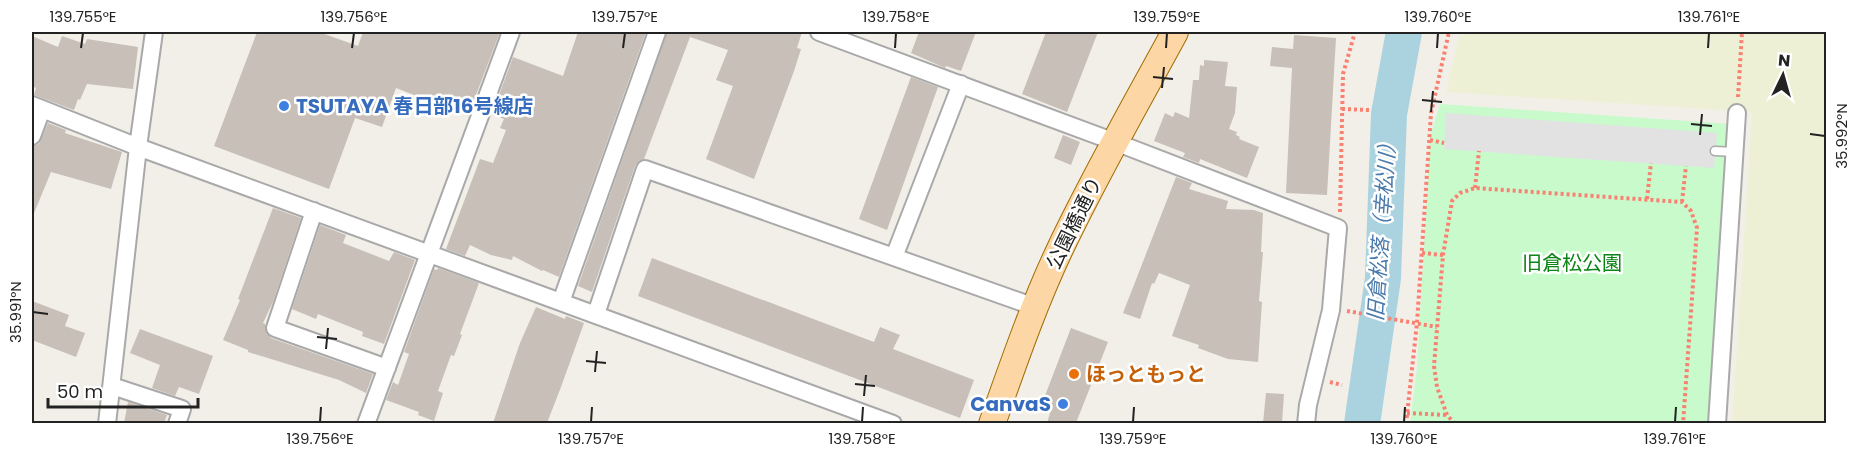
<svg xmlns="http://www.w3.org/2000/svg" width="1858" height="455" viewBox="0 0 1858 455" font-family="Poppins,'Noto Sans JP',sans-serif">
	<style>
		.farmland { fill: #eef0d5 }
		.park { fill: #c8facc }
		.parking { fill: #e2e2e2 }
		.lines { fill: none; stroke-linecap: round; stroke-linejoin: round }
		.river { stroke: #aad3df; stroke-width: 36 }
		.building { fill: #c7bfb8 }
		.service-casing { stroke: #a9a9a9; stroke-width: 11 }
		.minor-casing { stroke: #a9a9a9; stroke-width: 20 }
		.primary-casing { stroke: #a06b00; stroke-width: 28 }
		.path { stroke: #fa8072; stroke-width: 4; stroke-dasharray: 3 3; stroke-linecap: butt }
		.service { stroke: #fff; stroke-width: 8 }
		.minor { stroke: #fff; stroke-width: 16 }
		.primary { stroke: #fcd6a4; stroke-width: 26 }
		.ticks { fill: none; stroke: #222; stroke-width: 2 }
		.shop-dot { fill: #3f7fe0; stroke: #fff; stroke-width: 2 }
		.food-dot { fill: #e8710a; stroke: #fff; stroke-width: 2 }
		.labels { text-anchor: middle; stroke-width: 5; stroke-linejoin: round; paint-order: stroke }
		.shop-label { font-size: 20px; font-weight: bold; fill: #366cbe; stroke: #fff; text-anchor: start }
		.street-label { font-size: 20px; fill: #222; stroke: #fff }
		.park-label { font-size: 20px; fill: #0c8416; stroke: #fff }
		.food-label { font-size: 20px; font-weight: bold; fill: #c56008; stroke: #fff; text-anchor: start }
		.water-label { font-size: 21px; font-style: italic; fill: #4a7aab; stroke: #fff }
		.neatline { fill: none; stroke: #222; stroke-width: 2 }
		.ticks-label { font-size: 15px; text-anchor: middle; fill: #222 }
	</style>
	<rect width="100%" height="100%" fill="#f2efe9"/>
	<path class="farmland" d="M1460 32H1826V423H1732L1752 112 1446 92Z"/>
	<path class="park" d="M1440 104 1732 124 1707 423 1410 424 1417 367 1430 137Z"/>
	<path class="parking" d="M1446 113 1717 133 1714 168 1444 149Z"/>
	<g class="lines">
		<path class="river" d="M1362 424 1383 278 1389 114 1404 32"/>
	</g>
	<path class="building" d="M257 32H319L358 46 363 32H500L468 116 396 88 382 127 355 118 329 189 214 146Z
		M578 32H646L559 277 543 270 542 271 513 256 512 260 491 255 470 245 465 256 446 249 480 159 493 163 506 130 500 128 504 119 492 114 513 57 563 76Z
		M667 32H802L797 48 801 49 794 71 754 179 706 159 733 86 716 80 728 50 690 37 644 159 639 161 635 166 592 292 578 286Z
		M919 32H976L961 71 946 66 945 68 911 53Z
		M1046 32H1098L1067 112 1022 94Z
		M1294 35 1336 38 1327 195 1286 193 1292 68 1270 66 1272 47 1293 49Z
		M32 36 58 47 62 36 85 44 87 39 138 47 133 89 87 84 80 100 78 99 74 110 34 95 36 88 32 86Z
		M1204 60 1228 62 1225 86 1237 87 1235 113 1229 129 1237 132 1236 135 1240 137 1239 139 1259 147 1247 178 1200 159 1199 163 1183 157 1185 153 1154 141 1165 113 1173 117 1175 112 1189 118 1193 80H1199L1200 65 1204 66Z
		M911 77 938 87 887 230 859 219Z
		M48 123 66 130 65 133 122 152 111 189 51 172 32 218V146L39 144Z
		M1063 135 1080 142 1071 165 1054 158Z
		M1176 177 1192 183 1189 189 1228 201 1226 209 1254 210 1263 213 1261 252H1263L1259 301 1262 302 1258 362 1228 359 1198 348 1199 345 1172 336 1190 285 1159 273 1154 284 1152 283 1140 319 1123 313Z
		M273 208 301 218 273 302 263 323 265 324 267 334 271 338 373 374 366 393 339 380 248 352V350L223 340 240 300 238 299Z
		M320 225 346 235 343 243 389 261 394 252 415 260 384 344 362 336 363 332 318 314 316 319 292 309Z
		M652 258 874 342 880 327 900 335 893 349 974 380 960 418 638 296Z
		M438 268 479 283 460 334 462 335 454 356 451 355 438 391 443 393 434 421 418 415 419 412 386 400 393 382 398 385 409 354 404 352 434 269 437 270Z
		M32 301 69 315 65 326 85 333 76 357 32 340Z
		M536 307 565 319 566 316 584 323 561 387 547 423H493L520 343Z
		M1071 328 1108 342 1076 423H1047L1051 410 1041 406Z
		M140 329 213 356 199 394 179 387 175 396 152 388 160 365 130 353Z
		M1266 393 1284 394 1282 423H1263Z
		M128 402 167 415 164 423H124Z"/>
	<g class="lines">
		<defs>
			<path id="service" d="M1715 151 1735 152"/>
			<path id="minor" d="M819 32 1115 142 1338 228 1331 310 1308 405 1306 424
				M32 105 138 147 893 424
				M32 136 42 109
				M314 211 275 328 387 368
				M894 257 961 84
				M561 302 657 32
				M596 314 645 169 1035 307
				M112 386 182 409 177 424
				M107 424 138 147 154 32
				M366 424 511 32
				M1717 424 1737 113"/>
			<path id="primary" d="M992 424C1013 365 1033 306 1060 249 1095 175 1136 104 1175 32"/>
		</defs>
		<use href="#service" class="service-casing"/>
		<use href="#minor" class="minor-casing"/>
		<use href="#primary" class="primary-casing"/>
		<path class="path" d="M1738 97 1742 32
			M1342 109 1369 110
			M1430 140 1444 143
			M1475 188 1479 151
			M1647 199 1651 163
			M1682 202 1686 166
			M1340 212 1343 74 1355 32
			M1422 253 1443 255
			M1347 311 1437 327
			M1330 382 1342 385
			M1407 413 1447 415
			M1406 424 1417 323 1431 113 1449 32
			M1455 424 1447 415 1437 387 1434 366 1443 255 1452 201 1460 193 1475 188 1682 202 1691 211 1697 228 1683 424"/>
		<use href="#service" class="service"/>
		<use href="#minor" class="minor"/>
		<use href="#primary" class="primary"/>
	</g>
	<path class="ticks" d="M81 48 83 33M352 48 354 33M623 48 625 33M895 48 896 33M1166 48 1167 33M1437 48 1438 33M1708 48 1709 33M1153 77 1173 79M1162 88 1164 67M1422 100 1442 102M1431 112 1433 91M1691 124 1712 126M1810 134 1825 136M1700 135 1702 114M33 312 48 314M317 337 337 339M326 349 328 328M586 361 606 363M595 372 597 351M855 384 875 386M864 396 866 375M320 422 321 407M591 422 592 407M862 422 863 407M1133 422 1134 407M1404 422 1405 407M1675 422 1676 407"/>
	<g class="shop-dot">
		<circle cx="284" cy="106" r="6"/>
		<circle cx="1063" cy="404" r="6"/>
	</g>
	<circle class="food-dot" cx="1074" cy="374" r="6"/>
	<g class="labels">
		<g class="shop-label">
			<text x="296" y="113">TSUTAYA 春日部16号線店</text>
			<text x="1051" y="411" text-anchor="end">CanvaS</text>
		</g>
		<g class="street-label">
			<text transform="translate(1074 223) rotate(-64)" y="7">公園橋通り</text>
		</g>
		<g class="park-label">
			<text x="1572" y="270">旧倉松公園</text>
		</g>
		<g class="food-label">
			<text x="1086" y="381">ほっともっと</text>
		</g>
		<g class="water-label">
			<text transform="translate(1382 227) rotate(-86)" y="7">旧倉松落（幸松川）</text>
		</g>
	</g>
	<rect width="1858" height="455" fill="none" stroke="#ffffff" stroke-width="66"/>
	<g transform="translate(1783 75) rotate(5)" stroke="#ffffff" stroke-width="4.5" paint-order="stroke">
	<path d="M0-4.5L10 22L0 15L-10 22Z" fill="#222222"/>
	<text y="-9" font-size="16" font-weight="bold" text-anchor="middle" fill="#222222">N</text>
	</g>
	<path d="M48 398v9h150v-9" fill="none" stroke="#222222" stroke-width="3"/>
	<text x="57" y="398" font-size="18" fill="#222222" stroke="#ffffff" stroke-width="4.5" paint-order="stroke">50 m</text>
	<rect x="33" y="33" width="1792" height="389" class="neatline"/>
	<g class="ticks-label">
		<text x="83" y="22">139.755°E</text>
		<text x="354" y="22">139.756°E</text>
		<text x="625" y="22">139.757°E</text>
		<text x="896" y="22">139.758°E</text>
		<text x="1167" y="22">139.759°E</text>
		<text x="1438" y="22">139.760°E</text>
		<text x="1709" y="22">139.761°E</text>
		<text transform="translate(1842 136) rotate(-90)" y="5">35.992°N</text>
		<text transform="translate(16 312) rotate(-90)" y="5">35.991°N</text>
		<text x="320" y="444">139.756°E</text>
		<text x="591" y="444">139.757°E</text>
		<text x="862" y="444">139.758°E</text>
		<text x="1133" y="444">139.759°E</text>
		<text x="1404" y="444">139.760°E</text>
		<text x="1675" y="444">139.761°E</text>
	</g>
</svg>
